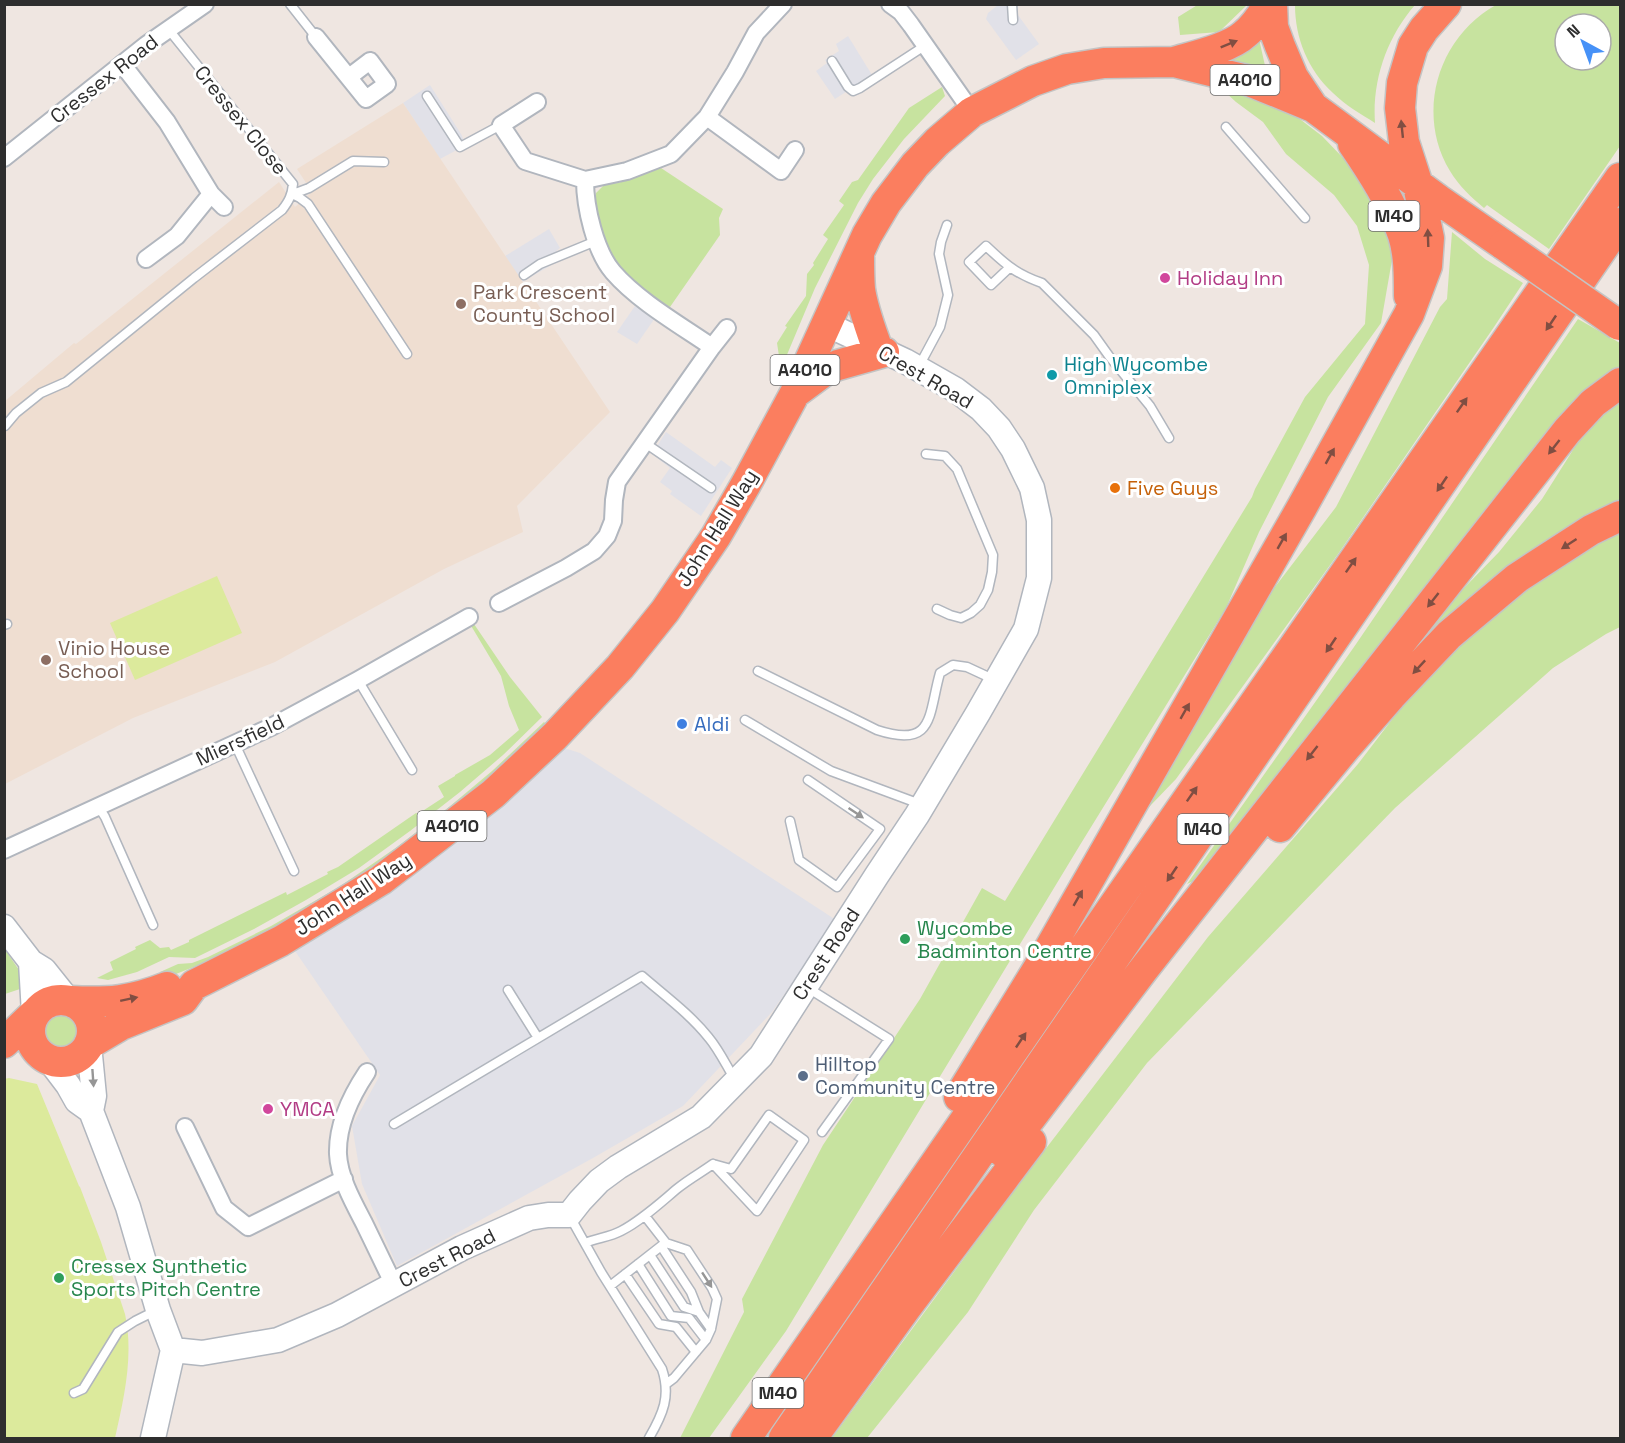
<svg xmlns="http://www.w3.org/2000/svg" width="1625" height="1443" viewBox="0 0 1625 1443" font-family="'Space Grotesk',sans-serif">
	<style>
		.industrial { fill: #e1e1e8 }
		.education { fill: #efded1 }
		.green { fill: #c7e39f; fill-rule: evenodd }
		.pitch { fill: #dcea9c }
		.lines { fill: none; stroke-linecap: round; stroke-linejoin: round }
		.lane-casing { stroke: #b1b6be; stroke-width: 11 }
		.street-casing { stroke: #b1b6be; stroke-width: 20 }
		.secondary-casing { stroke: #b1b6be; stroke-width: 27 }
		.highway-casing { stroke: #c4c4c4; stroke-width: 33 }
		.lane { stroke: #fff; stroke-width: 8 }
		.street { stroke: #fff; stroke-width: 16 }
		.secondary { stroke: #fff; stroke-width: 24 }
		.highway { stroke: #fb7e5f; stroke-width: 30 }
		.highway-bridge-casing { stroke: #c4c4c4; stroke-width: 33; stroke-linecap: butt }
		.highway-bridge { stroke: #fb7e5f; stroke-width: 30 }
		.oneway { fill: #804e42 }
		.oneway2 { fill: #969696 }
		.hotel-dot { fill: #d1479c; stroke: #fff; stroke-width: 2 }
		.education-dot { fill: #8d6e63; stroke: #fff; stroke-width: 2 }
		.culture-dot { fill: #0f9aa8; stroke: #fff; stroke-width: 2 }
		.food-dot { fill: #e8710a; stroke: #fff; stroke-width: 2 }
		.shop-dot { fill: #3f7fe0; stroke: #fff; stroke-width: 2 }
		.leisure-dot { fill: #2e9e5b; stroke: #fff; stroke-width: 2 }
		.service-dot { fill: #5c6f8a; stroke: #fff; stroke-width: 2 }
		.labels { text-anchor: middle; stroke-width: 6; stroke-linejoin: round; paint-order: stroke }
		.shield { fill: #fff; stroke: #6d6d6d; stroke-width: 1.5 }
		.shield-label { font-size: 18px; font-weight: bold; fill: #2e2e2e }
		.street-label { font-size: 20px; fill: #2e2e2e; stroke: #fff }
		.hotel-label { font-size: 20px; fill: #b23c85; stroke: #fff; text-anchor: start }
		.education-label { font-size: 20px; fill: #785e54; stroke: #fff; text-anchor: start }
		.culture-label { font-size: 20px; fill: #0d838f; stroke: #fff; text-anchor: start }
		.food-label { font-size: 20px; fill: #c56008; stroke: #fff; text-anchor: start }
		.shop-label { font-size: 20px; fill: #366cbe; stroke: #fff; text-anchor: start }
		.leisure-label { font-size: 20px; fill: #27864d; stroke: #fff; text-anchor: start }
		.service-label { font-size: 20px; fill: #4e5e75; stroke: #fff; text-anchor: start }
	</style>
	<rect width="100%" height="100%" fill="#efe6e1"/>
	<path class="industrial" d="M998 5H1018V15L1039 44 1016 60 986 19 988 13Z
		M848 36 872 75 835 99 816 71 827 63 825 60 839 51 836 44Z
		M430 85 461 134 466 145 440 159 403 103Z
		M549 229 560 248 556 251 560 260 522 282 505 256Z
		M635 306 655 318 637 344 617 332Z
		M666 432 715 467 721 460 732 468 701 516 670 494 672 491 660 482 670 468 652 454Z
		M561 747 580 753 836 920 772 1012 683 1106 593 1158 397 1266 362 1184 352 1126 380 1075 295 951 473 830Z"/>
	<path class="education" d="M403 103 610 412 517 506 523 532 444 569 275 662 133 718 5 784V401L74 343 76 344 279 182 295 207 312 192 297 169Z"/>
	<path class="green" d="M1199 4H1247V5L1219 32 1180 35 1178 17Z
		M1295 5H1415C1387 37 1372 80 1375 123 1361 114 1345 105 1333 93 1308 70 1295 38 1295 5Z
		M1496 5H1620V146L1549 249 1487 205 1484 208C1471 197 1459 186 1450 171 1415 113 1438 37 1496 5ZM1565 24H1601V60H1565Z
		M1259 39 1266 70 1230 59Z
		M1236 86 1288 110 1322 136 1347 162 1387 221 1392 260 1381 323 1328 397 1259 532 1226 608 1080 845 786 1331 709 1438H680L744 1312 742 1299 823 1145 920 999 982 888 1005 901 1252 497 1255 489 1305 397 1365 324 1369 265 1357 226 1334 195 1286 154 1263 122 1236 102 1223 90Z
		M942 87 945 96 904 139 873 179 858 203 815 288 781 369 777 343 787 327 785 326 806 296 807 274 814 265 813 263 828 239 823 235 844 205 839 201 852 182 858 180 909 108Z
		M661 168 723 209 719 218 720 235 670 307C657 299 643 291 631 281 605 261 594 225 596 193L605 184 618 183Z
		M1452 232 1485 259 1523 283 1494 327 1338 554 1176 779 1124 833 1259 608 1336 507 1440 307 1447 299Z
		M1578 319 1620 343V368L1616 370 1208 874 1187 884 1354 647Z
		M1620 395V505L1383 693 1432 621 1499 552 1542 499 1585 431Z
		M1620 531V627L1606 634 1553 668 1395 808 1147 1063 1034 1210 968 1312 867 1438H832L1018 1185 1208 937 1358 764 1407 700 1448 653 1504 606 1575 554Z
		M474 624 510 677 542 717 503 755 460 792 410 831 359 868 306 900 254 929 195 958 169 957 137 972 108 980 97 978 113 970 110 962 136 949 135 947 150 940 160 948 169 947 171 950 189 942V940L286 892 287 895 328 874 327 872 338 867 416 813 418 814 444 797 438 786 455 776V775L490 755 519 730 509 706 501 676 473 629 471 626Z
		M544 722 546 724 494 775 387 858 334 893 271 929 206 962 156 982 161 974 160 972 178 964 192 963 208 957 271 926 339 887 397 847 449 807 492 771Z
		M4 948 21 973 23 988 5 994Z
		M41 1030a18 18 0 1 1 36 0a18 18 0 1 1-36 0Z"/>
	<path class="pitch" d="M217 576 242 633 135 680 110 623Z
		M9 1078 37 1084 79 1186 80 1187 101 1242 125 1314C134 1355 124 1398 115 1438H5L4 1079Z"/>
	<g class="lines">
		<defs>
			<path id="lane" d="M290 4 316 37
				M1012 4 1013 20
				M832 61 848 87 853 91 860 88 926 45
				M427 96 460 147 501 125
				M1226 127 1305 218
				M292 194 300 198 308 204 407 354
				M293 194 309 188 353 161 384 162
				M1009 268 991 285 969 262 986 246C1005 264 1016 274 1042 283L1094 335 1109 356 1150 406 1169 438
				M524 275 540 264 596 241
				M918 368 940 327 948 295 939 254 941 242 947 225
				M5 426 16 413 41 393 66 382 194 278 282 210C289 201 292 195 293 184L169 30
				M645 443 711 488
				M926 454 945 456 957 469 993 555 992 572 988 590 980 605 971 613 961 618 950 615 937 609
				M4 625 7 624
				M758 671 877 730C935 749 928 715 940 673L953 665 967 667 995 680
				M358 680 412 770
				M745 720 831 771 920 804
				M235 744 294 871
				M98 806 105 817 153 925
				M790 821 799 860 837 887 880 829 808 780
				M808 988 889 1039 822 1132
				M508 990 538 1038
				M769 1115 804 1140 757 1211 713 1164 731 1169Z
				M394 1124 642 976C665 996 690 1014 709 1038 719 1050 726 1065 734 1078
				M569 1215 601 1272 662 1369C671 1396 663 1414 649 1438
				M645 1216 666 1243 687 1250 712 1288 717 1299 711 1329 706 1340 674 1378 666 1384
				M585 1243C597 1238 610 1237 621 1231 642 1220 660 1203 678 1188 689 1179 702 1172 713 1164
				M661 1246 691 1292 699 1312
				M650 1255 684 1307 699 1312 711 1329
				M638 1264 671 1316 689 1318 706 1340
				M625 1274 659 1324 676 1327 696 1352
				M610 1286 665 1243
				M74 1393 83 1389 118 1332 135 1321 155 1311"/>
			<path id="street" d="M890 4 901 12 911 25 972 112
				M316 37 366 99 387 84 370 61 349 77
				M122 64 167 122 211 194 177 236 146 259
				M537 102 501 125 525 161 585 180
				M707 117 781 171 795 150
				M4 158 146 45 205 4
				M211 194 224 207
				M712 347 727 328
				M499 603 566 568 594 551 607 536 613 521 614 500 617 482 712 347C680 325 638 301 613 272 595 251 585 207 585 180L627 171 671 154 707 117 735 72 756 33 783 4
				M4 850 271 727 358 680 469 617
				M367 1072C351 1096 337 1124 338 1154 339 1177 353 1202 364 1223 374 1244 384 1264 394 1285
				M185 1127 224 1208 248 1227 344 1179"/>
			<path id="secondary" d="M4 927 31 962 44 970 68 1000
				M31 962 34 1014
				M89 1045 94 1096 91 1111
				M49 1060 68 1085 77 1101 91 1111 128 1207 158 1310 173 1350 153 1438
				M173 1350 202 1353 278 1340 337 1315 462 1248 529 1218 548 1215H569L580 1201 599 1181 618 1167 701 1117 761 1056 877 875 917 815 978 713 1026 629 1039 578V520L1032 488 1013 449 999 428 981 409 956 390 905 361 826 324"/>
			<path id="highway" d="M1272 4 1273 27 1280 46 1293 77 1313 107 1439 200 1504 245
				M1174 62C1194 56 1230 48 1245 34 1255 26 1262 15 1269 4
				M1353 144C1372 172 1392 203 1403 235 1409 254 1409 276 1409 296
				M859 255C859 266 859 278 860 289 863 310 871 330 878 350
				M795 393 826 370 838 365 884 352
				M1280 827 1347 746 1391 696 1449 635 1517 578 1591 530 1620 516
				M30 1031a31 31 0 1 1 62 0a31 31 0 1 1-62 0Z
				M71 1001C108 1003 132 1001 167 987
				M4 1043 33 1015
				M89 1044 121 1025 183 1000 194 985 281 941 381 880 493 794 555 736 620 667 665 611 716 536 746 484 795 393 867 235 886 203 915 165 937 142 972 112 1033 81 1067 69 1104 63 1174 62 1247 80 1313 107
				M959 1097 1039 967 1302 507 1409 314 1427 266 1429 238 1418 185 1404 142 1400 108 1402 83 1413 46 1424 29 1446 4
				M1004 1153 1143 970 1567 431 1593 403 1620 383
				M746 1438 1048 1000 1620 178
				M784 1438 1620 223
				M812 1438 906 1308 1031 1142"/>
		</defs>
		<use href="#lane" class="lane-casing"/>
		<use href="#street" class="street-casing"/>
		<use href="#secondary" class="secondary-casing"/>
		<use href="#highway" class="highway-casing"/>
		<use href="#lane" class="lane"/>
		<use href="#street" class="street"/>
		<use href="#secondary" class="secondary"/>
		<use href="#highway" class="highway"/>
		<defs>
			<path id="highway-bridge" d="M1504 245 1619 325"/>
		</defs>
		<use href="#highway-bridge" class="highway-bridge-casing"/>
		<use href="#highway-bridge" class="highway-bridge"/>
	</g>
	<defs><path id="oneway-solid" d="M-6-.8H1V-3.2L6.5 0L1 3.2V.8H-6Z" transform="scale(1.5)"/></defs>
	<g class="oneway">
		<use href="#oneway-solid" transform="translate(1229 44) rotate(-22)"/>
		<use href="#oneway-solid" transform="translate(1402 129) rotate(-96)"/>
		<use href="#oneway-solid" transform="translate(1428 238) rotate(-92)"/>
		<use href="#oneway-solid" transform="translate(1551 323) rotate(124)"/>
		<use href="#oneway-solid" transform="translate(1462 405) rotate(-55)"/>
		<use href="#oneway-solid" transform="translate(1554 447) rotate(128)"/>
		<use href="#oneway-solid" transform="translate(1330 456) rotate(-61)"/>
		<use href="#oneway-solid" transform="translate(1442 484) rotate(124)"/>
		<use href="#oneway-solid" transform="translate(1282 541) rotate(-60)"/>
		<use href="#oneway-solid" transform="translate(1569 544) rotate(147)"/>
		<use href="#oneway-solid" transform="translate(1351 565) rotate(-55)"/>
		<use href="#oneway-solid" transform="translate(1433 600) rotate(128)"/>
		<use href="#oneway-solid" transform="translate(1331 645) rotate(124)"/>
		<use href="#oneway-solid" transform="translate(1419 667) rotate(133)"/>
		<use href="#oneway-solid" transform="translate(1185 711) rotate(-60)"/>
		<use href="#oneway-solid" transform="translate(1312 753) rotate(128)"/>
		<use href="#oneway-solid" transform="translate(1192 794) rotate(-55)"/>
		<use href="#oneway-solid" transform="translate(1172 874) rotate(124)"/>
		<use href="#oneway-solid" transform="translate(1078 898) rotate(-60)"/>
		<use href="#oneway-solid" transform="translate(129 999) rotate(-12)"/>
		<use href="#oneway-solid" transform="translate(1021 1040) rotate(-56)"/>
	</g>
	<g class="oneway2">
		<use href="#oneway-solid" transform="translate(856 813) rotate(34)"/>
		<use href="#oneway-solid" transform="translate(93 1078) rotate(86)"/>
		<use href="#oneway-solid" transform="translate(707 1280) rotate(57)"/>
	</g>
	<g class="hotel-dot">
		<circle cx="1165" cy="278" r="6"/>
		<circle cx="268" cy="1109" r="6"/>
	</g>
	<g class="education-dot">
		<circle cx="461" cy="304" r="6"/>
		<circle cx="46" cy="660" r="6"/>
	</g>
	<circle class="culture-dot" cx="1052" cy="375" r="6"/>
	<circle class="food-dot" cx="1115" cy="488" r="6"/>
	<circle class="shop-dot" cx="682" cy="724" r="6"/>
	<g class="leisure-dot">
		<circle cx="905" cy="939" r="6"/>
		<circle cx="59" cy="1278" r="6"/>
	</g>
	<circle class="service-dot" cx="803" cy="1076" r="6"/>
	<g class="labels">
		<g class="shield">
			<rect x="1210.5" y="65" width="69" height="30" rx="4.5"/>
			<rect x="1368.5" y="201" width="51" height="30" rx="4.5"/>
			<rect x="770.5" y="355" width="69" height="30" rx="4.5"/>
			<rect x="417.5" y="811" width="69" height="30" rx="4.5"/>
			<rect x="1177.5" y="814" width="51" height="30" rx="4.5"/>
			<rect x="752.5" y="1378" width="51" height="30" rx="4.5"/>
		</g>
		<g class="shield-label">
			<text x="1245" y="86">A4010</text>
			<text x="1394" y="222">M40</text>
			<text x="805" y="376">A4010</text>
			<text x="452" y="832">A4010</text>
			<text x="1203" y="835">M40</text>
			<text x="778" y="1399">M40</text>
		</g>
		<g class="street-label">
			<text transform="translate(104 79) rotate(-38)" y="7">Cressex Road</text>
			<text transform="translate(241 120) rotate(51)" y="7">Cressex Close</text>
			<text transform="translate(926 377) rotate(30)" y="7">Crest Road</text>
			<text transform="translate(717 528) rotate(-58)" y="7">John Hall Way</text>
			<text transform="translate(240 740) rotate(-25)" y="7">Miersfield</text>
			<text transform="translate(353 894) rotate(-33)" y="7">John Hall Way</text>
			<text transform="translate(826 954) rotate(-57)" y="7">Crest Road</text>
			<text transform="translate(447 1258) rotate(-27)" y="7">Crest Road</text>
		</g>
		<g class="hotel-label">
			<text x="1177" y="285">Holiday Inn</text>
			<text x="280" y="1116">YMCA</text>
		</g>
		<g class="education-label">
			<text x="473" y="299">Park Crescent<tspan x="473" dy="23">County School</tspan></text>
			<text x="58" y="655">Vinio House<tspan x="58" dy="23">School</tspan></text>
		</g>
		<g class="culture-label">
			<text x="1064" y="371">High Wycombe<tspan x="1064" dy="23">Omniplex</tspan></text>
		</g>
		<g class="food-label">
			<text x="1127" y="495">Five Guys</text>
		</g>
		<g class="shop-label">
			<text x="694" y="731">Aldi</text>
		</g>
		<g class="leisure-label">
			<text x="917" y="935">Wycombe<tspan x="917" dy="23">Badminton Centre</tspan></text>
			<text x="71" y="1273">Cressex Synthetic<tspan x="71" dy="23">Sports Pitch Centre</tspan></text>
		</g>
		<g class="service-label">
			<text x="815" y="1071">Hilltop<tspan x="815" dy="23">Community Centre</tspan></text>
		</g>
	</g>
	<rect width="1625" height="1443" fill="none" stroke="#2e2e2e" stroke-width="12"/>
	<g transform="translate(1583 42) rotate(319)"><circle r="28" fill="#ffffff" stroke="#ababab" stroke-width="1.5"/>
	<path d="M0-4.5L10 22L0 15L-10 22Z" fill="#4691f7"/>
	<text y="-9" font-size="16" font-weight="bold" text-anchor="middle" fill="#2e2e2e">N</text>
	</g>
</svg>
